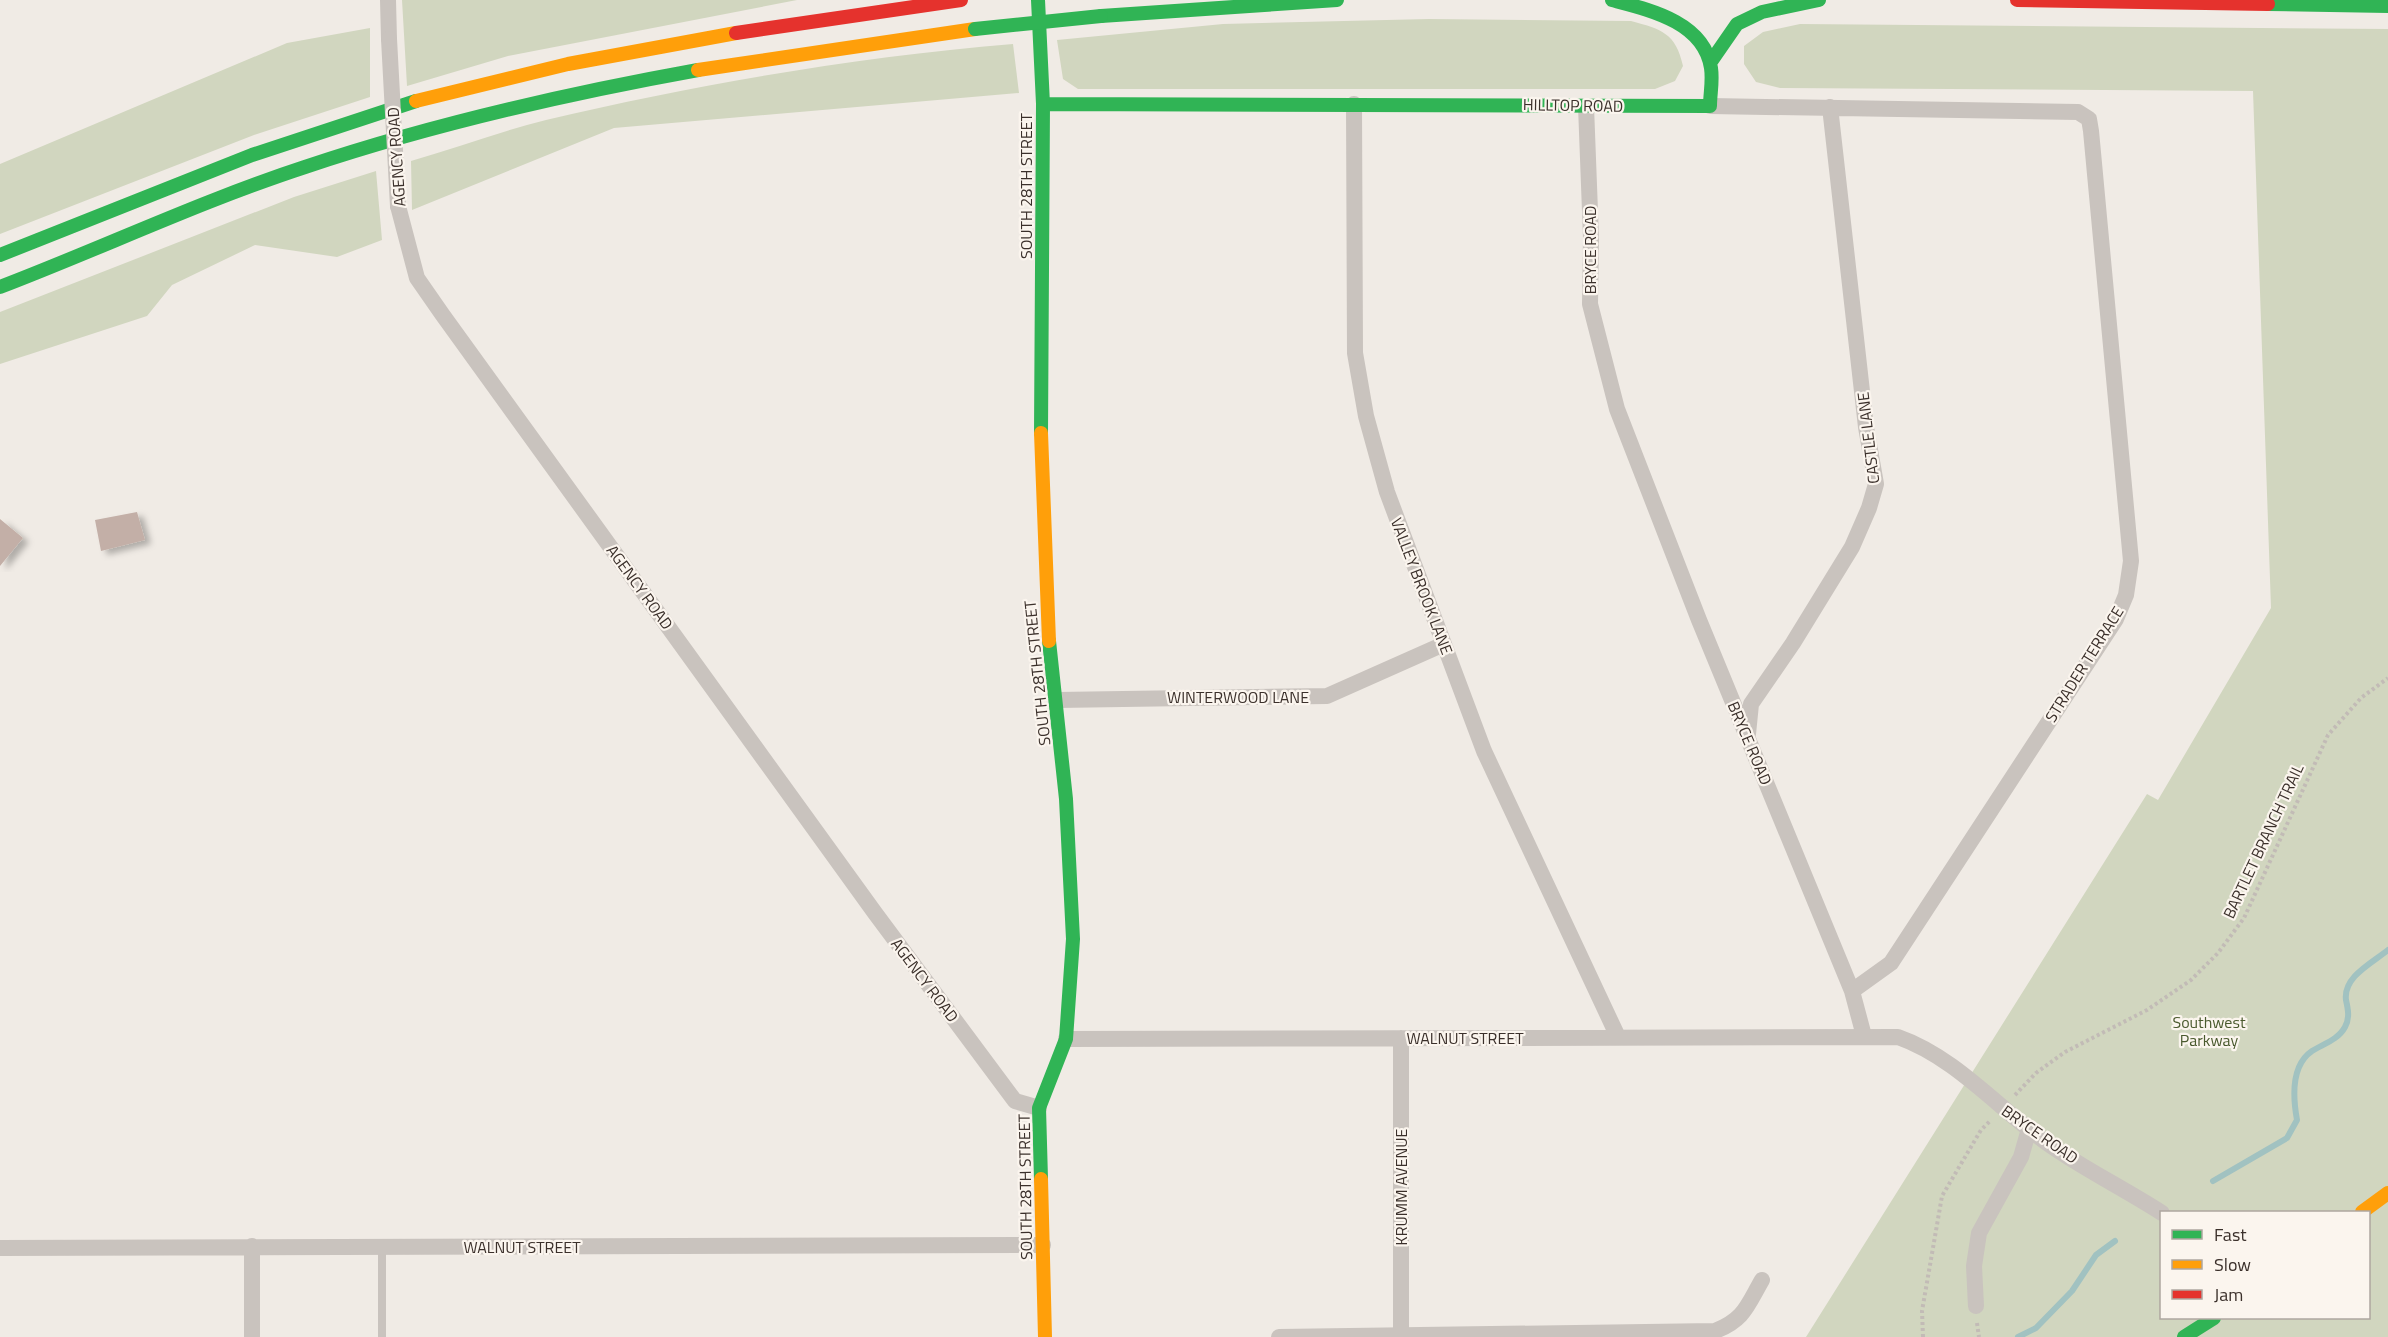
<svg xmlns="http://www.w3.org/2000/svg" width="2388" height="1337" viewBox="0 0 2388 1337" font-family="'Titillium Web',sans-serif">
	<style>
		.green { fill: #d1d6bf; fill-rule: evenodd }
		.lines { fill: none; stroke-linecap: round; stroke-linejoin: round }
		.stream { stroke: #a1c2c1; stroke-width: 6 }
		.building { fill: #c3afa7; filter: url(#shadow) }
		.path { stroke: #c2bbb6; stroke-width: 4; stroke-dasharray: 3 3; stroke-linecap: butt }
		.lane { stroke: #c9c3be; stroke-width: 8 }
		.street { stroke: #c9c3be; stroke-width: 16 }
		.fast { stroke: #30b455; stroke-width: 14 }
		.slow { stroke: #ff9f0a; stroke-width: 14 }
		.jam { stroke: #e5322d; stroke-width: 14 }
		.street-bridge { stroke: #c9c3be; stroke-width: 16 }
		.fast-bridge { stroke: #30b455; stroke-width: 14 }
		.labels { text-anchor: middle; stroke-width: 4.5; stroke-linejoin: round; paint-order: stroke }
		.street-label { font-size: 16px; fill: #3b302b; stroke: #fbf5ee }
		.park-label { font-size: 16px; fill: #4a5a2e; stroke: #fbf5ee }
	</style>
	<defs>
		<filter id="shadow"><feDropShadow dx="6" dy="4" stdDeviation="3" flood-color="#0004"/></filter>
	</defs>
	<rect width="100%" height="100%" fill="#f0ebe5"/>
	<path class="green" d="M402 0H797L508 56 407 86Z
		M1429 19 1631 21C1661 29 1676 33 1683 66L1675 81 1655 89H1078L1063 79 1057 40 1223 24Z
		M1800 24 2388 29V1337H1806L2147 794 2158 800 2271 608 2253 91 1780 88 1756 82 1744 64V46L1763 32ZM2162 1212H2368V1318H2162Z
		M370 28V97L254 135 0 234V164L287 43Z
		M1013 44 1019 93 614 128 412 210 411 161C456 148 501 131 546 120 699 84 856 57 1013 44Z
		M376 171 382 240 337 257 255 245 172 285 147 316 0 364V312L294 197Z"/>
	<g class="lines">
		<path class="stream" d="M2213 1181 2287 1138 2297 1120C2293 1098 2290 1066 2312 1051 2323 1044 2338 1040 2345 1027 2350 1018 2348 1009 2346 1000 2343 977 2372 963 2388 950
			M2018 1337 2036 1328 2072 1291 2096 1255 2115 1241"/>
	</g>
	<path class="building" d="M137 512 145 540 101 551 95 520Z
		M0 519 23 538 0 566Z"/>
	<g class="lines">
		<path class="path" d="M2015 1095 2036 1073 2065 1052 2147 1010 2191 980 2218 953 2244 918 2328 735 2361 698 2388 678
			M1977 1323 1979 1337
			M1923 1337 1922 1311 1942 1196 1981 1130 1991 1120"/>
		<path class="lane" d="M382 1248V1337"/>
		<path class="street" d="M388 0 389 39
			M1354 104 1355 353 1366 416 1387 492 1484 751 1618 1037
			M1586 106 1591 238 1590 304 1617 409 1699 620 1852 991 1864 1036
			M1710 106 2078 112 2089 119 2091 131 2131 561 2126 595 2116 619 1891 963 1852 991
			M398 206 417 278 442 314 875 913 1015 1101 1039 1108
			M1057 700 1327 696 1444 644
			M1748 734 1751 704 1793 643 1852 547 1869 508 1876 484 1866 427 1830 107
			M1066 1039 1898 1037C1955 1057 1998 1108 2047 1143 2082 1168 2125 1189 2162 1213
			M252 1246V1337
			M0 1248 1043 1245
			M1976 1306 1974 1266 1979 1233 2021 1157 2029 1129
			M1279 1337 1715 1331C1744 1320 1747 1306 1762 1280
			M1401 1337V1038"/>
		<path class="fast" d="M1038 0 1043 104 1041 433
			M1612 0C1650 10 1704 22 1711 68 1713 81 1710 94 1710 106
			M2268 4 2388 6
			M1101 16 1337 0
			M1710 63 1737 24 1762 12 1819 0
			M1043 104 1710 106
			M0 255 252 155 416 101
			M0 287C102 248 201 201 305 167 433 124 565 94 698 70
			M1041 1179 1039 1108 1066 1039 1073 939 1066 799 1049 641
			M2184 1337 2214 1318"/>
		<path class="slow" d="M698 70 975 29
			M416 101 568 64 736 33
			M1041 433 1049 641
			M1041 1179 1045 1337
			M2362 1212 2388 1193"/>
		<path class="jam" d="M2017 0 2268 4
			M736 33 961 0"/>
		<path class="street-bridge" d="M389 39 398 206"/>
		<path class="fast-bridge" d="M975 29 1101 16"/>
	</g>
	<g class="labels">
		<g class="street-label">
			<text transform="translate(1573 105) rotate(1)" y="6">HILLTOP ROAD</text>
			<text transform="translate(396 157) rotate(-94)" y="6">AGENCY ROAD</text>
			<text transform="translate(1026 186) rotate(-90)" y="6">SOUTH 28TH STREET</text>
			<text transform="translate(1590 250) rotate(-90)" y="6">BRYCE ROAD</text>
			<text transform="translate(1868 438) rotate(-97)" y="6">CASTLE LANE</text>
			<text transform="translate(1422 586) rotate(69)" y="6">VALLEY BROOK LANE</text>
			<text transform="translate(640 587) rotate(54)" y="6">AGENCY ROAD</text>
			<text transform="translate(2084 664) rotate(-58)" y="6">STRADER TERRACE</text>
			<text transform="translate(1037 673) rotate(-96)" y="6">SOUTH 28TH STREET</text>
			<text x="1238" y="703">WINTERWOOD LANE</text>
			<text transform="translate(1750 743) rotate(67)" y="6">BRYCE ROAD</text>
			<text transform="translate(2263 841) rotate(-65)" y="6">BARTLET BRANCH TRAIL</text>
			<text transform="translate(925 980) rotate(53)" y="6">AGENCY ROAD</text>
			<text x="1465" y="1044">WALNUT STREET</text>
			<text transform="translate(2040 1134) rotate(35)" y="6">BRYCE ROAD</text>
			<text transform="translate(1025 1187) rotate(-91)" y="6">SOUTH 28TH STREET</text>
			<text transform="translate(1401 1187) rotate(-90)" y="6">KRUMM AVENUE</text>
			<text x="522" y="1253">WALNUT STREET</text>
		</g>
		<g class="park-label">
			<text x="2209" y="1028">Southwest<tspan x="2209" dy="18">Parkway</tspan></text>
		</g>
	</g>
	<rect x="2160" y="1211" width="210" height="108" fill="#fbf5ee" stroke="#aea6a0" stroke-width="1.5"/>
	<rect x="2172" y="1230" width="30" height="9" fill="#30b455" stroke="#aea6a0" stroke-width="1.5"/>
	<text x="2214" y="1241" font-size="18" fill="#3b302b">Fast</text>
	<rect x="2172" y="1260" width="30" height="9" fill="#ff9f0a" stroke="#aea6a0" stroke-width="1.5"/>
	<text x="2214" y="1271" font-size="18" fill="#3b302b">Slow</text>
	<rect x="2172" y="1290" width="30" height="9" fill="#e5322d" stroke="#aea6a0" stroke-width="1.5"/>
	<text x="2214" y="1301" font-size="18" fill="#3b302b">Jam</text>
</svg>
